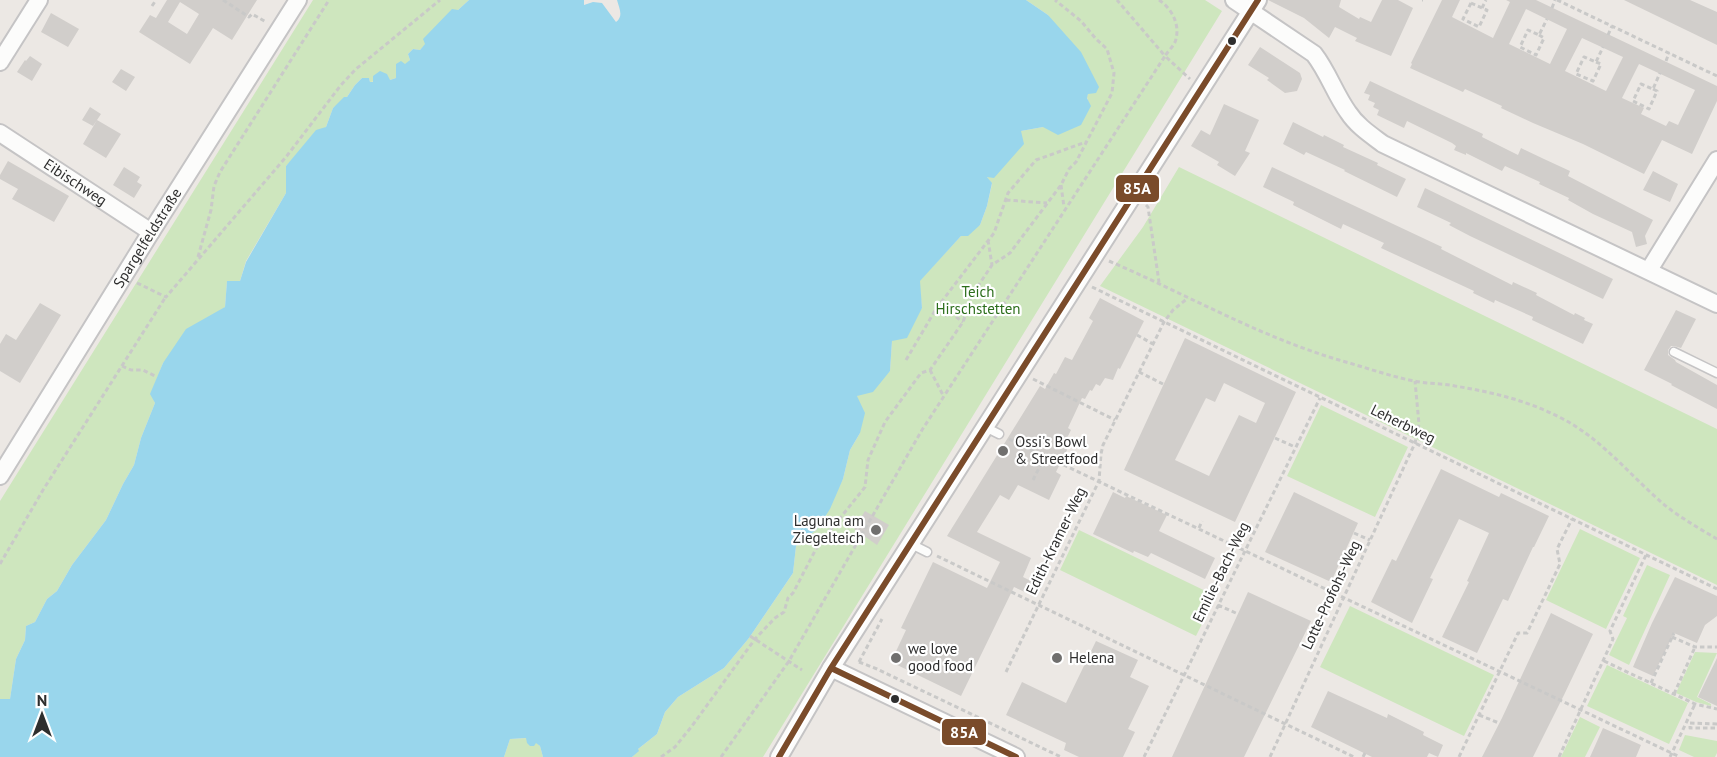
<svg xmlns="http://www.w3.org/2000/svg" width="1717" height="757" viewBox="0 0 1717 757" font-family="'PT Sans',sans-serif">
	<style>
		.green { fill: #cee6be }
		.water { fill: #99d6ec }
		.building { fill: #d1cecb; fill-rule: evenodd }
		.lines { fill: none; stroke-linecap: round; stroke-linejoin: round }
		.service-casing { stroke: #c5c4c5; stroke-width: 11 }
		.minor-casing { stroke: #c5c4c5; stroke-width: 20 }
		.path { stroke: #c9c9c8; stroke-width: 3; stroke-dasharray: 4.5 3; stroke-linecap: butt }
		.service { stroke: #fcfcfb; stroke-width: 8 }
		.minor { stroke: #fcfcfb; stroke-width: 16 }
		.bus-1-casing { stroke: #fff; stroke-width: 10 }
		.bus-1 { stroke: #7a4b2a; stroke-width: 6 }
		.bus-dot { fill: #2e2e2e; stroke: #fff; stroke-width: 2 }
		.poi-dot { fill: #706f6e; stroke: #fff; stroke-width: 2 }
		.labels { text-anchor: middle; stroke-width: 4.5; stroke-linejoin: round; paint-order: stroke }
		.street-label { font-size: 15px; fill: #2e2e2e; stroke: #fff }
		.park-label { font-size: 15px; fill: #2c6e1b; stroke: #fff }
		.poi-label { font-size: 15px; fill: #2e2e2e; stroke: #fff; text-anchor: start }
		.line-badge { stroke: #fff; stroke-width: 2 }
		.badge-label { font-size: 16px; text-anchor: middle; font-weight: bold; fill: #fff }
	</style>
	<rect width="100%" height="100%" fill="#ece8e4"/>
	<path class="green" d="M313 0H469L458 10 420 50 413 49 408 54 410 60 396 78 390 80 370 82 369 78H362L355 85 347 97 333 108 326 127 286 166V193L246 261 240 281H227L225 307 163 363 151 394 155 403 141 438 134 465 123 484 106 520 72 565 57 591 47 599 35 622 26 626 25 640 16 659 10 699H0V501Z
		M1026 0H1205L1222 11 763 757H632L638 751V749L657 734 665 712 678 697 724 668 749 638 793 573 796 546 817 529 843 479 850 450 860 433 857 396 890 371 892 341 922 308 919 281 961 236 980 225 987 206 992 184 987 177 1021 131 1043 127 1090 107 1087 97 1088 94 1048 15Z
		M1179 167 1717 429V585L1100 286 1143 227Z
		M1321 405 1408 447 1375 517 1287 476Z
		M1580 529 1640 558 1606 629 1546 600Z
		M1079 530 1216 596 1196 636 1060 570Z
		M1647 565 1670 575 1629 665 1609 655 1627 618 1623 616Z
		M1350 606 1494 675 1464 736 1320 667Z
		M1695 652 1717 653 1697 697 1711 704V706L1696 702 1676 693Z
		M1607 665 1688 703 1669 744 1587 706Z
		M1580 717 1600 727 1585 757H1561Z
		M1685 735 1717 741V753L1715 757H1694L1679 750Z
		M527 738V743L536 742 540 746 543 757H504L510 739Z"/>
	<path class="water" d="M469 0H584V5L593 2 602 3 616 22C624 16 619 8 617 0H1026L1048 15 1081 52 1099 87 1096 93 1088 94 1087 98 1091 106 1081 125 1058 135 1043 127 1021 131 1024 144 994 178 987 177 992 183 987 206 980 225 968 236H961L920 281 922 308 907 338 892 341 890 371 873 392 857 396 865 413 860 433 850 450 843 479 830 509 817 529 796 546 793 573 749 638 724 668 678 697 665 712 657 734 638 749 639 751 632 757H543L540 746 536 743 534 746H530L527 743 526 738 510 739 504 757H0V699H10L16 659 25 640 26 626 35 622 47 599 57 591 72 565 106 520 123 484 134 465 141 438 155 403 150 394 163 363 186 329 225 307 227 281H240L246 262 286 193V166L316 130 326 127 333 108 344 97H347L355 85 362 78H369L370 82H373V76L380 71 387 74 390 80 396 78V64L401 61 405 64 410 60 408 54 413 49 420 50 425 44 423 39 452 9 458 10Z"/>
	<path class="building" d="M167 0H257L232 40 213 28 190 64 139 32 150 15 156 18ZM180 2 199 14 187 34 168 22Z
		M1268 0H1341L1339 7 1359 19 1360 17 1371 22 1382 0H1398L1413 8 1391 56 1355 41 1357 38 1335 27 1329 38 1304 18Z
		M1442 0H1460L1452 17 1493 38 1510 2 1506 0H1536L1717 86V101L1692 154 1662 140 1644 174 1583 144 1533 123 1501 108 1502 106 1465 89 1463 92 1410 68 1412 64 1411 63ZM1526 9 1567 29 1550 64 1509 44ZM1582 38 1623 57 1606 91 1565 71ZM1639 64 1695 90 1678 125 1669 121 1666 126 1641 114 1644 108 1622 98Z
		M1624 0H1690L1717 12V45Z
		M51 13 79 29 68 47 41 32Z
		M1260 47 1300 73 1302 79 1297 91 1285 93 1267 80 1269 78 1248 65Z
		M30 56 42 64 32 81 17 72 25 60 26 61Z
		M121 69 135 77 126 91 112 82Z
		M1370 81 1483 134 1482 137 1518 155 1521 148 1544 159 1570 171 1568 176 1570 177 1653 220 1645 236 1647 244 1636 247 1632 232 1593 214 1568 200 1569 198 1539 184 1540 182 1505 166 1502 171 1466 153V155L1454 150 1456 146 1452 143 1407 121 1404 128 1377 115 1379 110 1373 107 1375 103 1368 100 1370 95 1364 93Z
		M1224 104 1259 120 1245 151 1250 153 1235 176 1217 165 1219 162 1191 146 1201 130 1210 135Z
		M90 107 101 114 93 126 82 120Z
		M97 120 121 134 106 158 83 144Z
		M1293 122 1323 137 1324 135 1344 145 1343 147 1378 163 1377 165 1406 179 1397 197 1344 171 1345 170 1306 152 1304 155 1283 144Z
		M8 161 69 196 54 222 12 199 18 189 0 179V175Z
		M124 167 140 177 137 182 142 185 134 198 113 185Z
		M1272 167 1442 247 1441 249 1512 285 1513 282 1537 293 1536 295 1574 315 1575 313 1585 318 1584 320 1593 324 1583 344 1532 320 1533 317 1495 300 1494 303 1473 293 1474 291 1381 248 1384 243 1343 224 1341 229 1293 205 1294 202 1263 187Z
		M1653 171 1678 184 1670 202 1643 190Z
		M1425 188 1613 279 1603 299 1470 236 1449 225 1451 223 1417 207Z
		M1100 298 1144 321 1120 369 1118 368 1113 380 1105 378 1100 386 1096 384 1092 391 1090 390 1085 399 1082 398 1068 428 1071 430 1065 442 1070 444 1056 472 1061 475 1049 500 1018 485 1009 500 1000 495 977 532 1031 558 1023 577 1033 582 1027 593 1014 587 961 696 891 662 906 630 901 628 933 562 987 588 1000 562 947 536 1040 386 1045 389 1054 373 1056 374 1065 357 1072 360 1093 321 1089 318Z
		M40 303 61 315 20 383 0 371V344L6 334 16 340Z
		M1676 310 1696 319 1681 348 1674 346H1671L1668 350V355L1675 360 1676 362 1717 385V409L1671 385 1672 384 1644 370Z
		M1185 338 1296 392 1235 522 1124 470ZM1224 383 1265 403 1256 423 1239 415 1209 476 1175 460 1206 398 1215 402Z
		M1441 469 1499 497 1501 493 1549 516 1534 547H1533L1508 601 1503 599 1477 653 1442 637 1469 582 1467 581 1489 533 1459 519 1430 578 1433 579 1412 623 1371 602 1392 559 1396 561Z
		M1113 492 1125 498 1126 496 1167 515 1159 531 1215 558 1205 579 1151 553 1148 557 1134 551 1133 553 1093 534Z
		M1294 492 1358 523 1331 582 1265 552Z
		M865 511 889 525 877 545 854 529Z
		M1675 577 1717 596V616L1705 625 1697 643 1674 633 1653 676 1633 667 1652 623Z
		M1248 592 1311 621 1244 757H1172Z
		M1551 613 1593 634 1564 695 1533 757H1482L1502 718Z
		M1096 641 1138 660 1130 677 1149 686 1128 729 1135 732 1123 757H1079L1064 750 1066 743 1006 715 1022 682 1066 703Z
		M1717 658V706L1698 697Z
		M1328 691 1387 718 1388 714 1424 732 1423 735 1443 745 1438 757 1429 753 1427 757H1372L1311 727Z
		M1603 728 1641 745 1636 757H1590Z"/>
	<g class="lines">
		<defs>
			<path id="service" d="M1674 352 1717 373
				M985 427 999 434
				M911 544 927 552"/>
			<g id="minor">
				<path d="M1234 0 1314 54C1328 72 1335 94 1348 112 1357 126 1371 135 1383 144L1717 304"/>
				<path d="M0 62 39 0"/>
				<path id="s1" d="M0 133 151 232"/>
				<path d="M1649 270 1717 160"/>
				<path id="s2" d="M0 476 151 232 298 0"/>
				<path d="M831 668 1016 757"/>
				<path d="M779 757 831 668 1258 0"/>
			</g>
		</defs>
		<use href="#service" class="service-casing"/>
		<use href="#minor" class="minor-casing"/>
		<path class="path" d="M223 0 249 17 252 14 266 22
			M1159 0C1171 8 1180 23 1176 39 1175 45 1168 51 1165 56L1190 79
			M1422 0H1423
			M1557 0 1717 76
			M1471 3 1487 10 1479 27 1463 19Z
			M152 6 156 0
			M1482 8 1486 0
			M1552 8 1555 0
			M1539 35 1544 38 1536 55 1520 47 1528 30 1539 35 1547 19
			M1608 35 1612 26
			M1666 61 1669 53
			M1596 62 1601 64 1593 81 1576 74 1584 57 1596 62 1603 47
			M1653 89 1657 91 1649 109 1633 101 1641 84 1653 89 1660 73
			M1061 185 1064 207
			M1006 200 1047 203
			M1146 205 1148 207 1159 282
			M988 240 992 265
			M198 257 211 210 214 186 220 172 329 0
			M1109 261C1186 294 1258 336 1339 360 1364 367 1389 376 1414 381 1427 384 1441 383 1455 386 1491 392 1526 400 1559 417 1602 438 1631 477 1667 507 1683 519 1700 529 1717 539
			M137 283 166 297 286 157 341 85 356 69 440 0
			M1092 287 1717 589
			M937 309 947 316 952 314 963 322
			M1137 335 1153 344
			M906 360 936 309 994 233 1008 193 1036 160 1086 142
			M122 366 131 370H143L157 377
			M930 370 943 395
			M1139 372 1163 384
			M1033 379 1115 420
			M1275 438 1295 447
			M1009 439 1680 757
			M1033 480 1045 456
			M1199 528 1202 521
			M1354 533 1370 540
			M937 556 1354 757
			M0 564 43 490 165 298
			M1218 605 1238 614
			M750 636 802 670
			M1672 637 1695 647H1717
			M1604 661 1695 704 1717 709
			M859 662 882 619
			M859 662 877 669 1061 757
			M1006 672 1099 481 1101 454 1103 445 1164 322 1173 310 1188 298
			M1651 683 1674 633
			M1674 694 1695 647
			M1479 715 1499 723
			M1717 724 1690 723V728H1717
			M661 757 675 747 692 726 755 639 775 618 784 612 788 598 793 593 817 547 865 487 868 460 885 422 921 373 930 370 963 322 972 295 992 265 1010 253 1061 185 1069 169 1076 162 1112 93 1114 73 1107 49 1096 39 1081 21 1055 0
			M721 757 789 661 922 430 1165 56 1117 0
			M1144 757 1320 398
			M1270 757 1415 443 1419 424 1415 381
			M1363 757 1365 753
			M1459 757 1518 633H1527L1560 564 1557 549 1572 519
			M1559 757 1613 639 1610 631 1646 555
			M1670 757 1695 704"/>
		<use href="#service" class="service"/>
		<use href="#minor" class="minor"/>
		<defs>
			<path id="bus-1" d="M831 668 1016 757
				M779 757 831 668 1258 0"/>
		</defs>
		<use href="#bus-1" class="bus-1-casing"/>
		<use href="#bus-1" class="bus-1"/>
	</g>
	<g class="bus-dot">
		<circle cx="1232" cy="41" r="5"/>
		<circle cx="895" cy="699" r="5"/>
	</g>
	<g class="poi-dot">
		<circle cx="1003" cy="451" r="6"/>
		<circle cx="876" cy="530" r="6"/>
		<circle cx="896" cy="658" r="6"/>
		<circle cx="1057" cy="658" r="6"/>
	</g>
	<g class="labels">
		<g class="street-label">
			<text dy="5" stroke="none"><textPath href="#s1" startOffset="90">Eibischweg</textPath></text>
			<text dy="5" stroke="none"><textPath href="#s2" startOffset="280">Spargelfeldstraße</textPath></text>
			<text transform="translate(1403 424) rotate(26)" y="5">Leherbweg</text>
			<text transform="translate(1056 541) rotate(-64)" y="5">Edith-Kramer-Weg</text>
			<text transform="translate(1221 572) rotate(-64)" y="5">Emilie-Bach-Weg</text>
			<text transform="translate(1331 595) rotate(-65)" y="5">Lotte-Profohs-Weg</text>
		</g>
		<g class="park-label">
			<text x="978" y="297">Teich<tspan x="978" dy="17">Hirschstetten</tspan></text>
		</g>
		<g class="poi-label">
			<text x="1015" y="447">Ossi's Bowl<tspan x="1015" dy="17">&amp; Streetfood</tspan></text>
			<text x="864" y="526" text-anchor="end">Laguna am<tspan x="864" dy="17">Ziegelteich</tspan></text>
			<text x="908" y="654">we love<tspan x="908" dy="17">good food</tspan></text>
			<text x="1069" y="663">Helena</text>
		</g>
	</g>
	<g class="line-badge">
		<rect x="1115" y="174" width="45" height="29" rx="6" fill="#7a4b2a"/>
		<rect x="941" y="718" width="46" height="28" rx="6" fill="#7a4b2a"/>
	</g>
	<g class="badge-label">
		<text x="1137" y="194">85A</text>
		<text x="964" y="738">85A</text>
	</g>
	<g transform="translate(42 715)" stroke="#ffffff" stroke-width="4.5" paint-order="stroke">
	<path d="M0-4.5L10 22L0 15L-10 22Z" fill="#2e2e2e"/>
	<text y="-9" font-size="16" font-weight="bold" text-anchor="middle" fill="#2e2e2e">N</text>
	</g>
</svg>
